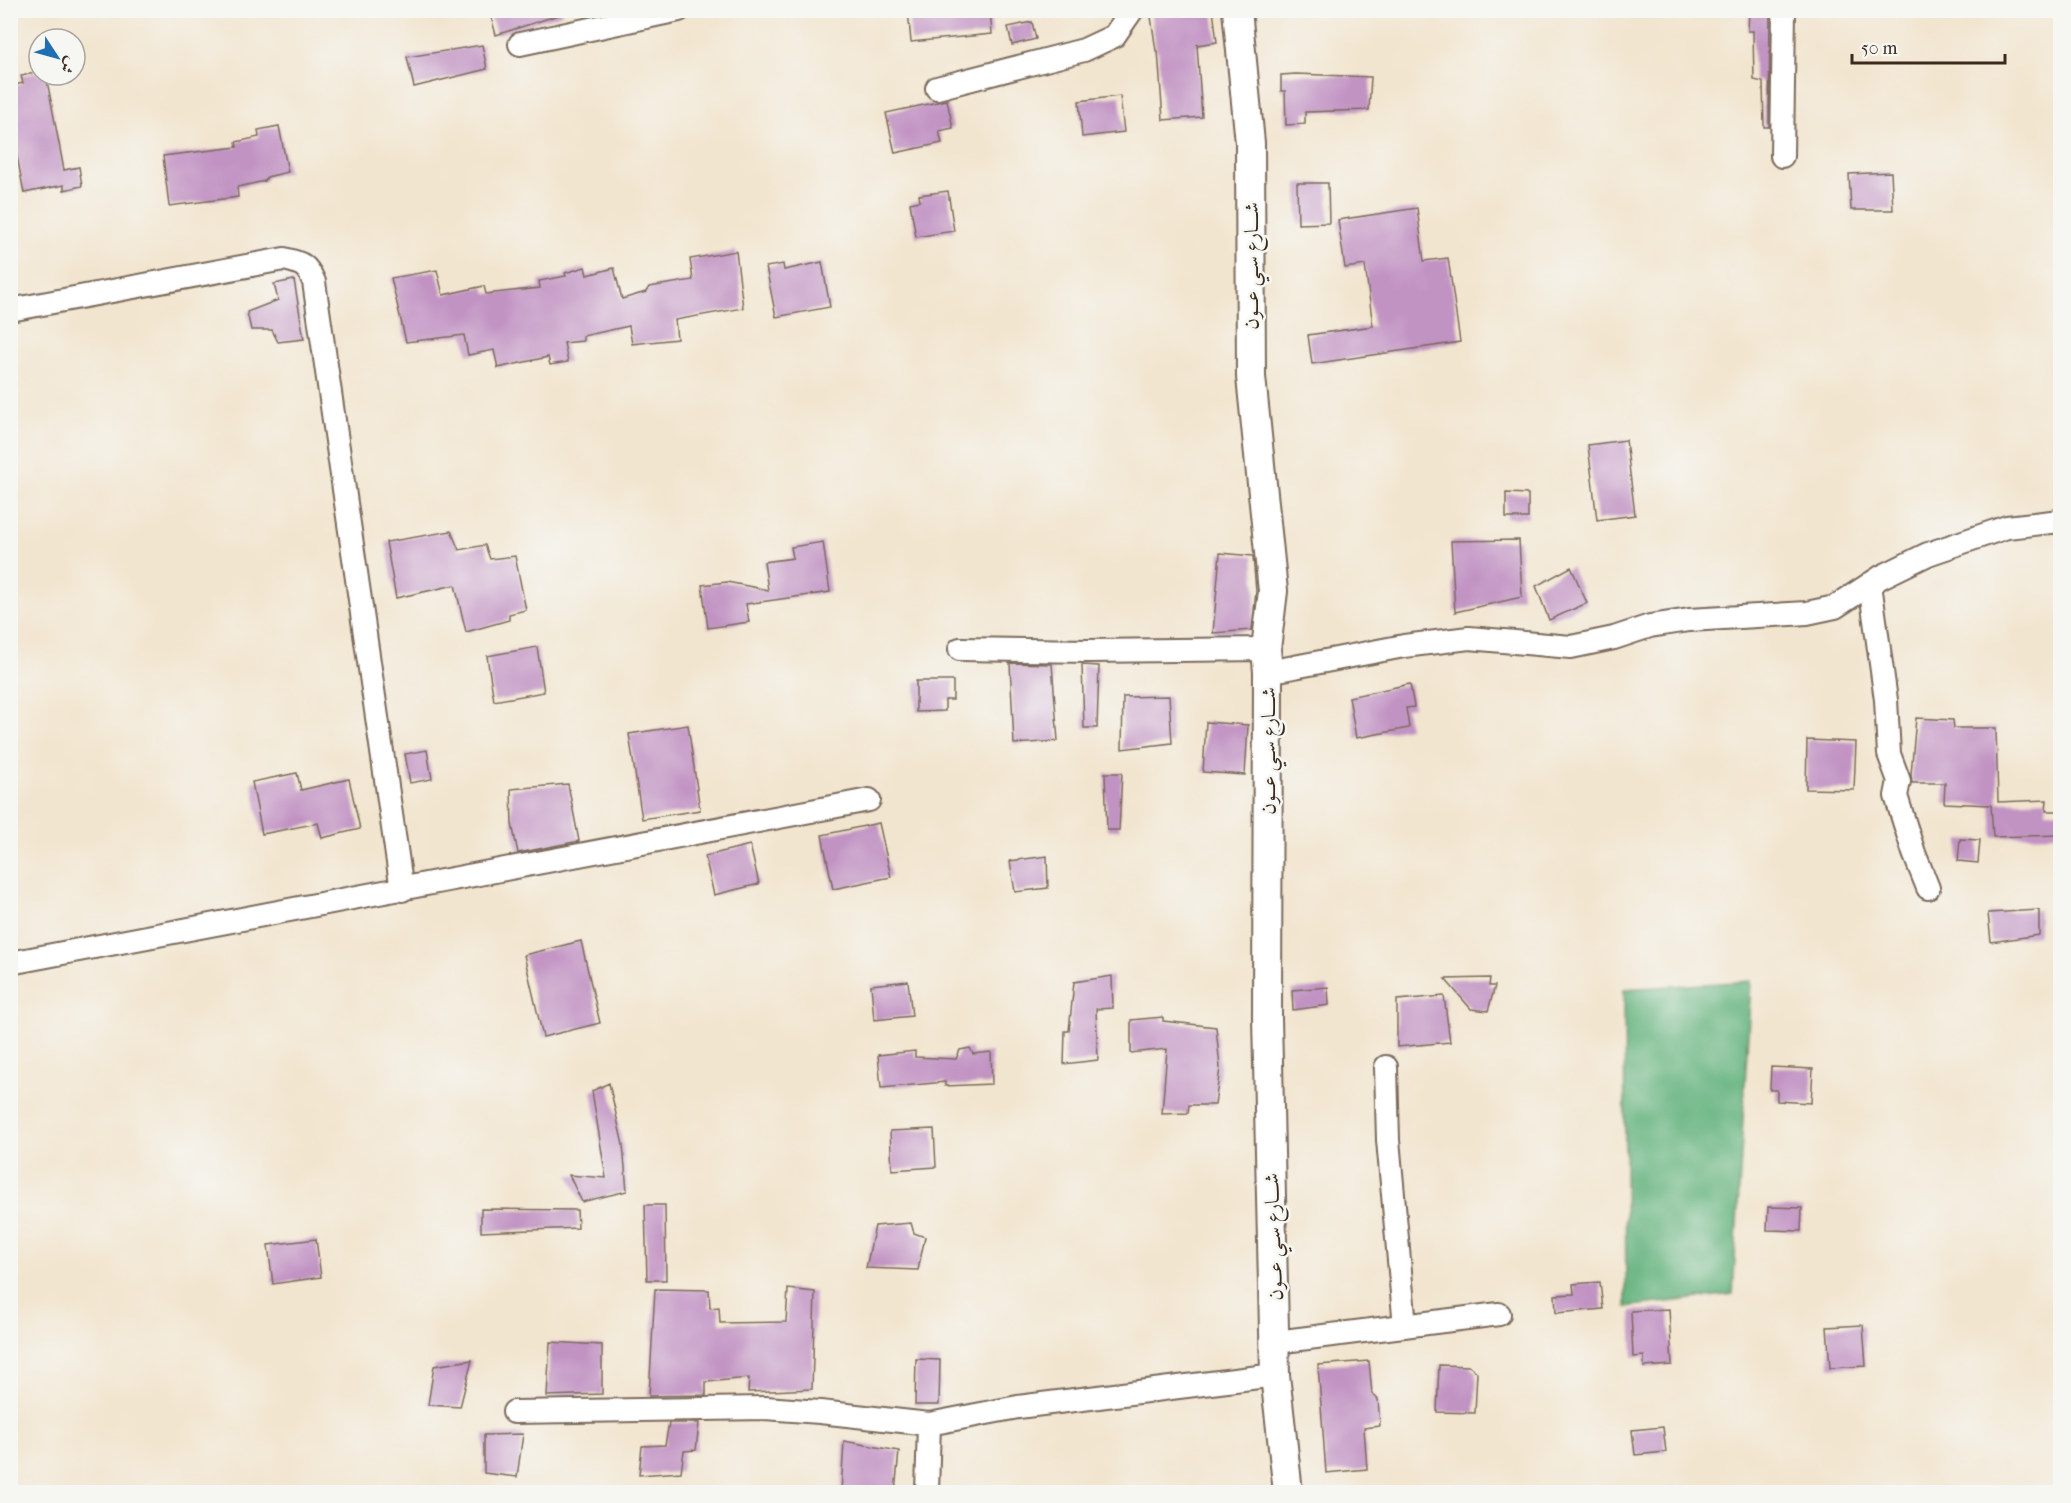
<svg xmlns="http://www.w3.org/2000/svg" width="2071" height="1503" viewBox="0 0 2071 1503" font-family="'IM FELL French Canon',Amiri,serif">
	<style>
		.forest { fill: #63b27d; stroke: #4f6e4e; stroke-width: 1.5 }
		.building { fill: #c193c3 }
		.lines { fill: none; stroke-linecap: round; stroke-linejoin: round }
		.minor-casing { stroke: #7b6b5c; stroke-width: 26 }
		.tertiary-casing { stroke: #7b6b5c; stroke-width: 32 }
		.minor { stroke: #fff; stroke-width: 22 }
		.tertiary { stroke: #fff; stroke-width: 28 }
		.labels { text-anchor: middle; stroke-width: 5; stroke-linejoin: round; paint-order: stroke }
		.street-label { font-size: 20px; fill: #3b2a1e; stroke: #f6f6f2 }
	</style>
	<rect width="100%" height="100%" fill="#f6f6f2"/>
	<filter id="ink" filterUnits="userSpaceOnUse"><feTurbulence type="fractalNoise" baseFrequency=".0167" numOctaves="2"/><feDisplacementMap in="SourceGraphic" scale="12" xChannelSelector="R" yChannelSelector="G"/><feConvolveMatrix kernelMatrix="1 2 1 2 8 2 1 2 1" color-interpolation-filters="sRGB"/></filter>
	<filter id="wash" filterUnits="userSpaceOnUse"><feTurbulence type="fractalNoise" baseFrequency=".008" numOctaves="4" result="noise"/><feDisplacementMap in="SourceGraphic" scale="24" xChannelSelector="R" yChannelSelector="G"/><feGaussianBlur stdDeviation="1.35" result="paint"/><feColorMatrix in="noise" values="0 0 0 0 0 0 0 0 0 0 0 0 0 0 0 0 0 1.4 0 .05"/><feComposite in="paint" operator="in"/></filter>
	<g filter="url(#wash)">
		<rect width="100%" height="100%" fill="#f2e5cf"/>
		<path class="forest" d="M1751 981 1733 1294 1626 1307 1624 989Z"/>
		<g id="blocks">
			<path class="building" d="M489 10H562V14L496 35Z
				M908 10H990L992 34 911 42Z
				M1150 10H1213L1217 42 1197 45 1202 117 1163 120 1158 51H1156Z
				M1749 12H1770L1769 127H1764L1763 82 1754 80 1753 31H1748Z
				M1032 22 1036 39 1012 45 1008 27Z
				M482 45 487 69 414 87 407 57Z
				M39 72V75H46L64 170 79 167 82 186 64 190V185L24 193 10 119V86L23 83 21 76Z
				M1296 74 1371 77 1369 110 1305 112V124L1286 125 1285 91H1281V75Z
				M1120 96 1124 132 1082 137 1079 101Z
				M947 100 953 128 939 131 942 143 895 153 886 113Z
				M279 126 288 172 267 177 265 181 237 187 238 197 169 206 163 156 237 147 236 142 259 137 258 130Z
				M1891 172 1893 210H1851L1849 174Z
				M1297 183H1328L1329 223 1298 224Z
				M948 191 954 231 916 237 910 203 920 201 919 195Z
				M1417 208 1424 261 1448 258 1460 342 1312 364 1308 335 1373 326 1365 265 1345 268 1338 220Z
				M736 251 743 308 675 320 677 339 632 344 629 326 583 336V341L564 343 568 362 550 365 548 357 498 368 494 350 468 355 464 335 406 342 391 278 437 270 443 295 484 286 486 294 540 288 539 281 566 276 565 273 585 267 587 275 614 268 622 299 646 292 649 287 693 280 690 259Z
				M822 262 830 307 776 317 766 267 783 264 784 270Z
				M294 280 304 339 278 342 272 330H251L247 312 278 300 274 284Z
				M1626 440 1635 515 1597 520 1588 445Z
				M1506 493 1528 494V518H1506Z
				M451 531 459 550 485 545 490 559 515 556 526 610 509 614V620L466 632 455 585 396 598 386 542Z
				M1519 540 1522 597 1455 612 1451 541Z
				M823 542 830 592 746 604 749 622 708 628 702 585 727 582 768 590 764 562 793 558 791 547Z
				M1220 553 1253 556 1256 591 1252 630 1213 633Z
				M1571 567 1587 603 1549 620 1536 586Z
				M537 647 544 692 494 701 487 656Z
				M1010 663 1052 664 1058 741 1014 744Z
				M1082 665 1099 666 1097 728H1084Z
				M916 681H953V700H945V711L916 712Z
				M1410 684 1414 707 1406 708 1409 728 1356 738 1349 697Z
				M1169 696 1172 743 1122 749 1123 697Z
				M1916 718 1953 720 1954 728H1996L1998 802 2047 800 2046 811H2061V835L1993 837 1991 805 1944 803 1945 783H1912L1911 774Z
				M1206 722 1248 725 1245 775 1203 772Z
				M688 725 700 810 642 819 629 734Z
				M1807 740 1856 742 1854 790 1806 789Z
				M427 750 432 779 410 783 405 754Z
				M297 773 301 790 349 779 360 829 322 838 318 823 262 834 252 782Z
				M1105 773H1122L1119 830H1107Z
				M568 784 579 841 518 853 512 824 511 789Z
				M879 823 891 877 833 889 822 835Z
				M1960 839 1980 840 1978 863 1958 861Z
				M750 845 759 884 714 895 705 856Z
				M1047 856 1048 888 1015 892 1010 861Z
				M2039 910V935L1991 942 1988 913Z
				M581 941 600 1023 543 1037 524 955Z
				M1112 976 1113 1008 1096 1009 1098 1060 1064 1064 1065 1031H1069L1074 982Z
				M1490 978 1489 986H1495L1488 1011 1471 1009 1445 979Z
				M908 981 912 1016 874 1020 871 985Z
				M1328 987 1329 1005 1293 1010 1292 990Z
				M1444 996 1450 1042 1397 1047V1000Z
				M1163 1017V1021L1216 1027 1220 1068 1215 1105H1189L1188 1113 1162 1114 1167 1049 1131 1053V1020Z
				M970 1048 973 1054 991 1052 992 1084 945 1086V1082L881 1088 878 1055 915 1051V1057L956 1059 960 1050Z
				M1771 1067 1813 1069 1811 1103 1777 1101V1090H1770Z
				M609 1083 623 1145 627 1191 582 1202 569 1175 606 1178 592 1091Z
				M934 1129 936 1167 892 1170 890 1131Z
				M645 1205H665L666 1280H647Z
				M1768 1207 1802 1208 1801 1231 1767 1230Z
				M481 1209 577 1210 578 1228 481 1232Z
				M911 1223 914 1233 925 1237 918 1270 866 1268 875 1226Z
				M316 1239 321 1277 273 1284 268 1245Z
				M1600 1282 1603 1309 1556 1313 1555 1295 1574 1294 1573 1284Z
				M655 1289 709 1290 710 1308 719 1307 720 1323 786 1322 788 1289 815 1292 812 1389 748 1392 749 1378 706 1382V1395L649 1396Z
				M1669 1309 1672 1365 1644 1367V1356L1633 1357 1631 1311Z
				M1863 1325 1866 1366 1830 1368 1827 1327Z
				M550 1342 602 1345V1394L547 1396Z
				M916 1359 940 1360 939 1405H915Z
				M472 1360 460 1407 428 1405 434 1366Z
				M1369 1361 1372 1394 1378 1399 1380 1426 1364 1428 1367 1469 1326 1473 1318 1365Z
				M1439 1365 1469 1366 1477 1372 1475 1413 1437 1412Z
				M669 1423H699L696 1450 684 1451 681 1472 639 1475 642 1446 665 1445Z
				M1663 1427 1666 1452 1635 1455 1632 1430Z
				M523 1434 517 1477 484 1473V1435Z
				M844 1441 899 1451 895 1492H841Z"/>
		</g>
	</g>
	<g filter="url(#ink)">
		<use href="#blocks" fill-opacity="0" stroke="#7b6b5c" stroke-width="1.5"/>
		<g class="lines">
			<defs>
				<path id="minor" d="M520 44 679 10
					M937 88 1084 50 1114 36 1132 10
					M1782 156 1784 10
					M10 310 284 259C302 263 307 265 314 282L402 890
					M1870 584 1886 700 1889 754 1899 781 1896 796 1914 853 1928 888
					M960 649 1088 651 1266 649
					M1268 672 1404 646 1469 638 1571 647 1614 638 1650 626 1689 620 1807 613 1835 607 1881 577 1928 554 2007 527 2060 521
					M10 963 869 800
					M1386 1067 1388 1140 1405 1326
					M1276 1342 1499 1314
					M514 1412 765 1408 820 1412 929 1424 1018 1407 1275 1375
					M927 1492 929 1424"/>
				<path id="tertiary" d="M1237 10 1250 143 1251 377 1273 591 1266 649 1268 672 1267 1018 1275 1375 1288 1492"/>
			</defs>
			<use href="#minor" class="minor-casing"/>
			<use href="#tertiary" class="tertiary-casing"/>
			<use href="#minor" class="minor"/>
			<use href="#tertiary" class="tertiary"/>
		</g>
	</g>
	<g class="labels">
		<g class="street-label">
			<text transform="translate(1251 266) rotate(-90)" y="7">شــــارع ســي عـــون</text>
			<text transform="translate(1268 751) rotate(-90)" y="7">شــــارع ســي عـــون</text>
			<text transform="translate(1273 1237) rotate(-92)" y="7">شــــارع ســي عـــون</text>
		</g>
	</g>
	<rect width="2071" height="1503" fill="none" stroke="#f6f6f2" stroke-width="36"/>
	<g transform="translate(57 57) rotate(126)"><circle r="28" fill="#f6f6f2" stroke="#aba49d" stroke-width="1.5"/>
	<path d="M0-4.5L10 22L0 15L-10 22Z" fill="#1f6fb2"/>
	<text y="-9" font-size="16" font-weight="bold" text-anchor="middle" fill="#3b2a1e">ش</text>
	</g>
	<path d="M1852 54v9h153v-9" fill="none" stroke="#3b2a1e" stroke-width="3"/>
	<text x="1861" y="54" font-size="18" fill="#3b2a1e" stroke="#f6f6f2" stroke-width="4.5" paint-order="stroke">50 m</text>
</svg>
